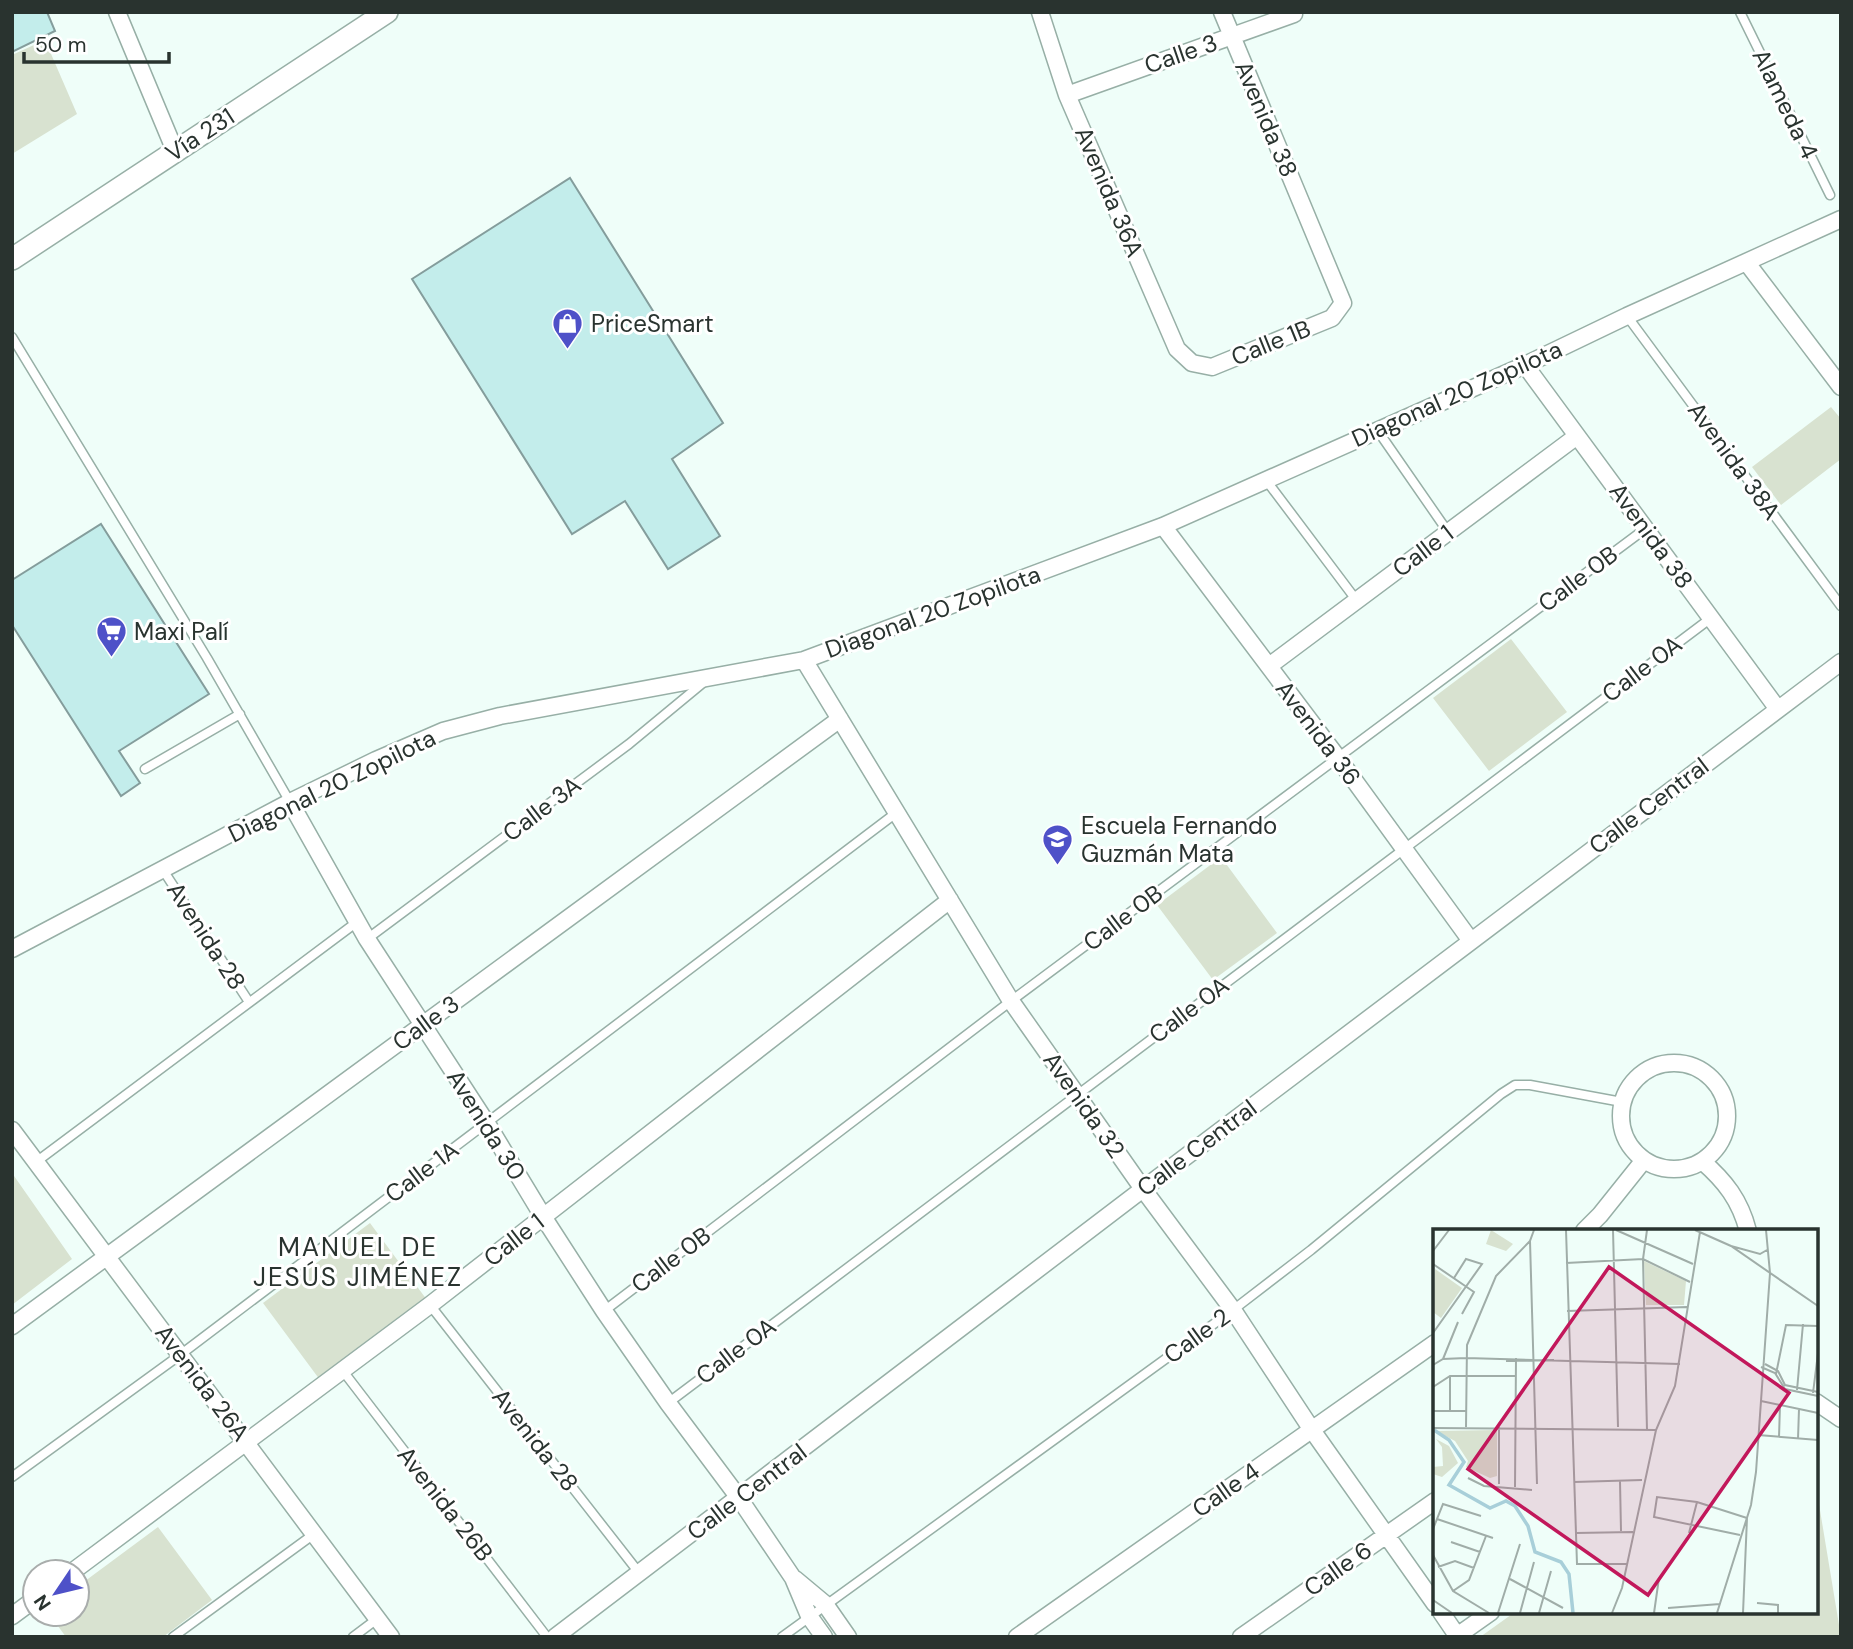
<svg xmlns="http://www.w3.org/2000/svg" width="1853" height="1649" viewBox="0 0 1853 1649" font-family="'DM Sans',sans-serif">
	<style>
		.green { fill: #d8e2d0 }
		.building { fill: #c3edeb; stroke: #849d9c; stroke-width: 2 }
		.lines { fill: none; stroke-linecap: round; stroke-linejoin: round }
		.lane-casing { stroke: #97afa6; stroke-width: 11 }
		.street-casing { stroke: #97afa6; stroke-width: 19 }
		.secondary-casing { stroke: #97afa6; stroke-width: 24 }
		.lane { stroke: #fff; stroke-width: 8 }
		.street { stroke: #fff; stroke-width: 16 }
		.secondary { stroke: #fff; stroke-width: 21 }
		.labels { text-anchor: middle; stroke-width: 6; stroke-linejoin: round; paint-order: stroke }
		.street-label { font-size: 24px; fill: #29332f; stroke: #fff }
		.poi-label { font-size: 24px; fill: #29332f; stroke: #fff; text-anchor: start }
		.neighbourhood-label { font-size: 26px; letter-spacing: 2px; fill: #29332f; stroke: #fff }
		.inset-river { fill: none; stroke: #a8cfd9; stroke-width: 3.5 }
		.inset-road { fill: none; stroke: #a0ada8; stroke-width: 2 }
		.view { fill: #c2185b; fill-opacity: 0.15; stroke: #c2185b; stroke-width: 3.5 }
		.inset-edge { fill: none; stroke: #29332f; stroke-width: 3.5 }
	</style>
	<rect width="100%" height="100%" fill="#effef9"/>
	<path class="green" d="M45 40 77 114 12 154V55Z
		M1831 407 1841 419V459L1781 505 1752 467Z
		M1511 639 1567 712 1489 771 1433 698Z
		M1221 857 1277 933 1213 980 1157 905Z
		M12 1173 72 1259 12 1305Z
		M370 1223 427 1300 320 1380 263 1303Z
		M1816 1486 1841 1637H1480L1515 1612H1816Z
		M158 1527 212 1600 163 1637H66L49 1614H77V1587Z"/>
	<path class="building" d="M12 12H47L55 31 12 52Z
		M570 178 723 423 672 459 720 536 668 569 625 501 572 534 412 279Z
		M101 524 209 694 119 751 140 783 121 796 12 625V580Z"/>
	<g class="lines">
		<defs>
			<path id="lane" d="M1740 12 1830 195
				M1627 316 1841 606
				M12 337 207 658 290 802
				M1378 431 1448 532
				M1266 480 1357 601
				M145 769 240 714
				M163 870 249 1002
				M367 939 629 744 704 682
				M36 1162 357 922
				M430 1305 640 1574
				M604 1311 1011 1001 1645 529
				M343 1371 547 1637
				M668 1403 1711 618
				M12 1477 180 1355 896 813
				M173 1637 314 1534
				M353 1637 377 1619
				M782 1637 1233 1310 1311 1250 1501 1094 1515 1085H1530L1622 1102"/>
			<path id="street" d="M117 12 175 151
				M1040 12 1067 95 1177 349 1192 363 1212 367 1332 318 1343 303 1222 12
				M1067 95 1294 14
				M1747 263 1841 387
				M1525 365 1777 708
				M1163 526 1338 758 1471 941
				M804 660 1011 1001 1143 1189 1233 1310 1312 1430 1435 1604
				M1269 666 1577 436
				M290 802 367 939 486 1122 544 1218 604 1311 668 1403 739 1498 793 1578 809 1616 824 1637
				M12 949 290 802 376 760 443 731 500 716 804 660 1163 526 1525 365 1627 316 1841 219
				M1621 1116a53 53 0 1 1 106 0a53 53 0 1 1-106 0Z
				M12 1130 391 1637
				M1702 1161C1725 1181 1740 1200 1748 1231
				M1584 1231 1600 1215 1644 1160
				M12 1326 840 719
				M1816 1402 1841 1419
				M72 1572 430 1305 950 900
				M795 1579 825 1604 848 1637
				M1441 1612 1458 1637
				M12 1616 35 1599
				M1457 1636 1491 1612
				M555 1637 1143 1189 1841 662
				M1017 1637 1435 1343
				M1241 1637 1435 1501"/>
			<path id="secondary" d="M12 259 387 12"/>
		</defs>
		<use href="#lane" class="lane-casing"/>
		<use href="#street" class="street-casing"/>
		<use href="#secondary" class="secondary-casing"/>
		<use href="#lane" class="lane"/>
		<use href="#street" class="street"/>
		<use href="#secondary" class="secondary"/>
	</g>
	<defs>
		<symbol id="shop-pin" viewBox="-11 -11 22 30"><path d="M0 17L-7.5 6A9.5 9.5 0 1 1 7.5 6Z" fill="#4e51c8" stroke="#fff"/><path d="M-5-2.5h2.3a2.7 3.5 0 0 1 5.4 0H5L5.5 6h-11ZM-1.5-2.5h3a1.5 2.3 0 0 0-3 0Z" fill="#fff"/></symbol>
		<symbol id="supermarket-pin" viewBox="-11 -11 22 30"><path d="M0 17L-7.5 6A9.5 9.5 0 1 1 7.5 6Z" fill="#4e51c8" stroke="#fff"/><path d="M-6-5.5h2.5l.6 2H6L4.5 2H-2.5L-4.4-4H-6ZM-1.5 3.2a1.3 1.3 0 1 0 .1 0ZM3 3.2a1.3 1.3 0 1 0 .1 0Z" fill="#fff"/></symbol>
		<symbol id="school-pin" viewBox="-11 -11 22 30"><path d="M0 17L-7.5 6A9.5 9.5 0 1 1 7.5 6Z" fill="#4e51c8" stroke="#fff"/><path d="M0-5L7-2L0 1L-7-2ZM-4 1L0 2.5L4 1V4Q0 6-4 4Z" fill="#fff"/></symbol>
	</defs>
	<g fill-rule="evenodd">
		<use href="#shop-pin" x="550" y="306" width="35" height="47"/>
		<use href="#supermarket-pin" x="94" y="614" width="35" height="47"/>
		<use href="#school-pin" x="1040" y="822" width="35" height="47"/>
	</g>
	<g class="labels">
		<g class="street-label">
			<text transform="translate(1181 54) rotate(-19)" y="8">Calle 3</text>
			<text transform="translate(1785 104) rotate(64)" y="8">Alameda 4</text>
			<text transform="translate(1266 119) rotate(67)" y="8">Avenida 38</text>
			<text transform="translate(200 135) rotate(-33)" y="8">Vía 231</text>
			<text transform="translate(1109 192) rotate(67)" y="8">Avenida 36A</text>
			<text transform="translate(1271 343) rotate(-22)" y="8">Calle 1B</text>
			<text transform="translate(1457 394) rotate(-24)" y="8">Diagonal 20 Zopilota</text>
			<text transform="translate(1734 461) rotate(54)" y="8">Avenida 38A</text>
			<text transform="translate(1651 536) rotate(54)" y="8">Avenida 38</text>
			<text transform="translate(1423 551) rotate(-37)" y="8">Calle 1</text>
			<text transform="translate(1578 579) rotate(-37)" y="8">Calle 0B</text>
			<text transform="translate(933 612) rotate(-20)" y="8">Diagonal 20 Zopilota</text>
			<text transform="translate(1642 669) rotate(-37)" y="8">Calle 0A</text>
			<text transform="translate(1318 733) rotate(53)" y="8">Avenida 36</text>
			<text transform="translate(332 786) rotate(-26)" y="8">Diagonal 20 Zopilota</text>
			<text transform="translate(1649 806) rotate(-37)" y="8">Calle Central</text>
			<text transform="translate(542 809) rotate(-37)" y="8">Calle 3A</text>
			<text transform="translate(1123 918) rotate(-37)" y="8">Calle 0B</text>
			<text transform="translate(206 936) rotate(57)" y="8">Avenida 28</text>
			<text transform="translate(1189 1010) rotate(-37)" y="8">Calle 0A</text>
			<text transform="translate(426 1023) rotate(-36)" y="8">Calle 3</text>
			<text transform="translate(1084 1105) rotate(55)" y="8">Avenida 32</text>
			<text transform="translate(486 1125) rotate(58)" y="8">Avenida 30</text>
			<text transform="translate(1197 1148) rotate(-37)" y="8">Calle Central</text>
			<text transform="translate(422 1172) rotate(-37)" y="8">Calle 1A</text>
			<text transform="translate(514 1240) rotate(-38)" y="8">Calle 1</text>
			<text transform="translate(671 1260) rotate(-37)" y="8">Calle 0B</text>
			<text transform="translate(1197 1336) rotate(-36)" y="8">Calle 2</text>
			<text transform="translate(736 1351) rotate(-37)" y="8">Calle 0A</text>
			<text transform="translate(202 1383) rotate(53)" y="8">Avenida 26A</text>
			<text transform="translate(535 1440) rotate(52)" y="8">Avenida 28</text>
			<text transform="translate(1226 1490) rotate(-35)" y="8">Calle 4</text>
			<text transform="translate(747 1492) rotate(-37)" y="8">Calle Central</text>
			<text transform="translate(445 1504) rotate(52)" y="8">Avenida 26B</text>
			<text transform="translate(1338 1569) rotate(-35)" y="8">Calle 6</text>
		</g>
		<g class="poi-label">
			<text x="591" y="332">PriceSmart</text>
			<text x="134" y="640">Maxi Palí</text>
			<text x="1081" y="834">Escuela Fernando<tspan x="1081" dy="28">Guzmán Mata</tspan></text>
		</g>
		<g class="neighbourhood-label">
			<text x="358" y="1256">MANUEL DE<tspan x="358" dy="30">JESÚS JIMÉNEZ</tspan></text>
		</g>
	</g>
	<g transform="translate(1433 1229)">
		<rect width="385" height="385" fill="#effef9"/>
		<path d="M58 1 80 15 73 22 53 15ZM211 32 253 52 251 76H213ZM2 40 29 59 8 89 0 83ZM64 201V247L57 249 33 238 35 232 22 212 3 202ZM3 210 16 217 25 234 9 248 0 245V238L10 237 9 218Z" fill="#d8e2d0"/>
		<path class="inset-river" d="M1 201 16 211 31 233 16 256 57 279 73 272 82 277 95 297 102 323 128 333 136 345 140 384"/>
		<path class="inset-road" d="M101 1 97 12 104 255M133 1 144 335H194M180 1 185 198M183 1 260 35M262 1 298 17 385 77M298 17 327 25 334 21M0 22 16 1M133 34 210 30 257 53M0 35 41 63 29 85M134 82 254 78M0 104 49 35 33 30 21 49M10 130 25 93M73 132 121 131M332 135 345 142 352 156 385 163M0 136 10 130 33 129 247 135M328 138 342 144 352 160 385 167M343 145 353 96 385 97M0 158 17 147H83M364 161 370 95M380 164 385 124M328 172 385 184M0 182H33M17 182V147M33 198 34 116 63 47 97 12M0 199 223 201M214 201 210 30 214 1M325 206 385 211M346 208 347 176M365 210 366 180M35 249 51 257 99 261M187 252 188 302M141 253 209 251M66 255V198M82 258 83 129M4 290 60 309M0 300 10 275 48 287M143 304 200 303M256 304 264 273M307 306 221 288 224 268 264 273 314 289 310 384M18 313 47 323M0 326 20 362 56 384M5 338 22 332 41 339M77 350 130 379M20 362 36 351 53 307M0 371 19 384M324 374 345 376V384M235 379 287 375M65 384 87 315M87 384 101 333M106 384 118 342M179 384 189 359 223 201 242 157 267 3M221 384 226 349M284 384 318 276 323 243 337 44 333 1"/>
		<path class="view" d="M176 38 356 164 215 366 35 240Z"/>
		<rect width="385" height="385" class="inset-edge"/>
	</g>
	<rect width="1853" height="1649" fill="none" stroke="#29332f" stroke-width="28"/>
	<g transform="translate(56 1593) rotate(235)"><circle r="33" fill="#ffffff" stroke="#a9adac" stroke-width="2"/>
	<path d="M0-5L12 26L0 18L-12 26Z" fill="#4e51c8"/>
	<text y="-10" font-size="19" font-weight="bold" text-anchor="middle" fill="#29332f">N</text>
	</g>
	<path d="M24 52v10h145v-10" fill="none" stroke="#29332f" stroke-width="3.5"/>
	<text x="35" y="52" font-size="21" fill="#29332f" stroke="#ffffff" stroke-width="5" paint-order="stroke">50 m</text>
</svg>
